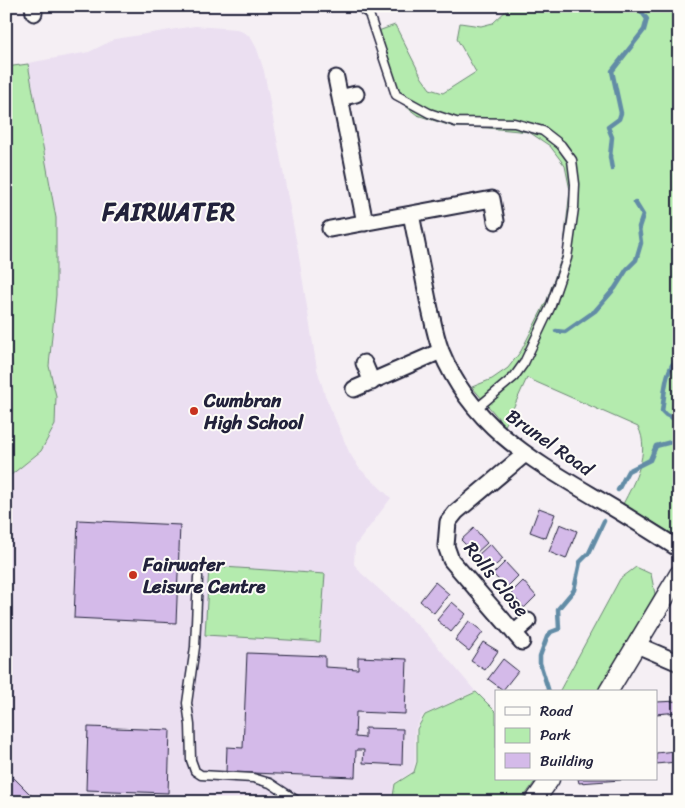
<svg xmlns="http://www.w3.org/2000/svg" width="685" height="808" viewBox="0 0 685 808" font-family="Sriracha,sans-serif">
	<style>
		.built { fill: #ebdff1 }
		.green { fill: #b4ebae; stroke: #6b8674 }
		.lines { fill: none; stroke-linecap: round; stroke-linejoin: round }
		.stream { stroke: #628ca6; stroke-width: 4.5 }
		.building { fill: #d4bae9; stroke: #22223b }
		.service-casing { stroke: #22223b; stroke-width: 11 }
		.minor-casing { stroke: #22223b; stroke-width: 19 }
		.tertiary-casing { stroke: #22223b; stroke-width: 21 }
		.service { stroke: #fdfcf7; stroke-width: 8 }
		.minor { stroke: #fdfcf7; stroke-width: 15 }
		.tertiary { stroke: #fdfcf7; stroke-width: 18 }
		.poi-dot { fill: #c8321e; stroke: #fdfcf7; stroke-width: 2 }
		.labels { text-anchor: middle; stroke-width: 4; stroke-linejoin: round; paint-order: stroke }
		.poi-label { font-size: 19px; font-weight: bold; fill: #22223b; stroke: #fdfcf7; text-anchor: start }
		.street-label { font-size: 19px; fill: #22223b; stroke: #fdfcf7 }
		.district-label { font-size: 24px; font-weight: bold; letter-spacing: 1px; fill: #22223b; stroke: #fdfcf7 }
	</style>
	<rect width="100%" height="100%" fill="#f5eff4"/>
	<filter id="ink" filterUnits="userSpaceOnUse"><feTurbulence type="fractalNoise" baseFrequency=".02" numOctaves="2"/><feDisplacementMap in="SourceGraphic" scale="10" xChannelSelector="R" yChannelSelector="G"/><feConvolveMatrix kernelMatrix="1 2 1 2 8 2 1 2 1" color-interpolation-filters="sRGB"/></filter>
	<g filter="url(#ink)">
		<path class="built" d="M195 26 237 29 250 36 257 49 264 71 297 245 317 369 325 395 349 452 359 468 391 498 355 546 354 564 361 573 401 609 427 634 475 691 423 715 415 729V762L413 771 394 783 390 802H6V479L42 451 55 425 56 396 50 366 56 295V218L28 63 89 52 115 39Z"/>
		<path class="green" d="M511 6H679V366L677 370 674 400 679 408V538L623 504C634 483 651 451 638 427L527 378 505 426 472 387 492 379 508 368 521 351 547 300 563 253 570 190 565 166 550 146 529 132 488 128 454 127 417 115 395 98 398 88 378 31 395 25 422 78 430 89 443 93 476 72 457 39 460 23 481 26 493 23Z
			M28 64 56 218V295L49 366 56 396 55 425 41 451 6 479V67Z
			M209 566 325 574 320 642 205 635Z
			M636 567 651 574 655 594 615 667 598 692H559L620 579Z
			M476 692 496 712V779H537L520 802H392L395 784 414 772 417 762V729L425 715Z"/>
		<g class="lines">
			<path class="stream" d="M612 169 610 157 612 137 608 127 619 119 621 113 612 71 644 30 647 19 637 6
				M556 331 565 332 595 311 615 288 627 269 636 260 641 243 639 227 643 215 635 202
				M679 357C664 369 665 394 662 411L666 415 679 421
				M618 490 628 471 650 460 656 446 679 440
				M549 692 540 663V656L547 637 551 632 559 629 558 609 574 590 580 562 589 553 604 521"/>
		</g>
		<path class="building" d="M539 508 555 514 546 538 530 532Z
			M78 520 180 525 176 623 74 618Z
			M560 524 577 531 566 559 549 552Z
			M474 528 487 543 475 554 461 540Z
			M490 544 503 559 490 570 477 556Z
			M505 562 518 576 506 588 493 574Z
			M523 581 536 596 524 608 511 593Z
			M435 582 449 594 434 613 420 601Z
			M452 602 466 614 451 632 437 620Z
			M469 621 483 632 469 651 455 640Z
			M483 642 498 651 485 670 471 661Z
			M247 653 325 656V667L358 669V657L407 659 405 714 356 712 355 737 365 738V728L403 729 402 765 363 763 364 750H356L355 777 226 772 227 747 243 748Z
			M503 659 518 671 503 690 488 679Z
			M679 701V712L656 714V702Z
			M88 727 170 730 168 793 86 790Z
			M675 751 676 762 656 764V753Z
			M6 770 38 802H6Z
			M578 779H621V780L579 783Z"/>
		<g class="lines">
			<defs>
				<path id="service" d="M367 8 396 95 429 113 456 122 514 123 543 131 561 145 572 160 575 184 574 208 567 258 550 308 524 363 514 377 476 409
					M198 577 195 647 187 703 190 725 191 760 195 771 201 775 253 778 270 783 299 802"/>
				<path id="minor" d="M33 6 34 13
					M366 6 367 8
					M336 78 365 223
					M340 98 356 94
					M411 214C417 243 422 271 428 300 432 317 435 335 441 351 472 427 532 460 598 499 626 515 652 532 679 549
					M330 229 492 199 496 221
					M364 363 372 382
					M354 389 441 351
					M514 633 528 621
					M522 642 451 560 446 546 448 522 456 512 525 454
					M637 645 679 663"/>
				<path id="tertiary" d="M608 692 679 574
					M534 802 550 779"/>
			</defs>
			<use href="#service" class="service-casing"/>
			<use href="#minor" class="minor-casing"/>
			<use href="#tertiary" class="tertiary-casing"/>
			<use href="#service" class="service"/>
			<use href="#minor" class="minor"/>
			<use href="#tertiary" class="tertiary"/>
		</g>
	</g>
	<g class="poi-dot">
		<circle cx="194" cy="411" r="5"/>
		<circle cx="133" cy="575" r="5"/>
	</g>
	<g class="labels">
		<g class="poi-label">
			<text x="204" y="407">Cwmbran<tspan x="204" dy="22">High School</tspan></text>
			<text x="143" y="571">Fairwater<tspan x="143" dy="22">Leisure Centre</tspan></text>
		</g>
		<g class="street-label">
			<text transform="translate(550 442) rotate(35)" y="7">Brunel Road</text>
			<text transform="translate(497 579) rotate(51)" y="7">Rolls Close</text>
		</g>
		<g class="district-label">
			<text x="169" y="220">FAIRWATER</text>
		</g>
	</g>
	<rect width="685" height="808" fill="none" stroke="#fdfcf7" stroke-width="25"/>
	<rect x="12" y="12" width="660" height="783" fill="none" stroke="#22223b" stroke-width="2" filter="url(#ink)"/>
	<rect x="495" y="690" width="162" height="90" fill="#fdfcf7" stroke="#a5a5ac"/>
	<rect x="505" y="707" width="25" height="8" fill="#fdfcf7" stroke="#a5a5ac"/>
	<text x="540" y="716" font-size="15" fill="#22223b">Road</text>
	<rect x="505" y="728" width="25" height="15" fill="#b4ebae" stroke="#a5a5ac"/>
	<text x="540" y="740" font-size="15" fill="#22223b">Park</text>
	<rect x="505" y="753" width="25" height="15" fill="#d4bae9" stroke="#a5a5ac"/>
	<text x="540" y="766" font-size="15" fill="#22223b">Building</text>
</svg>
